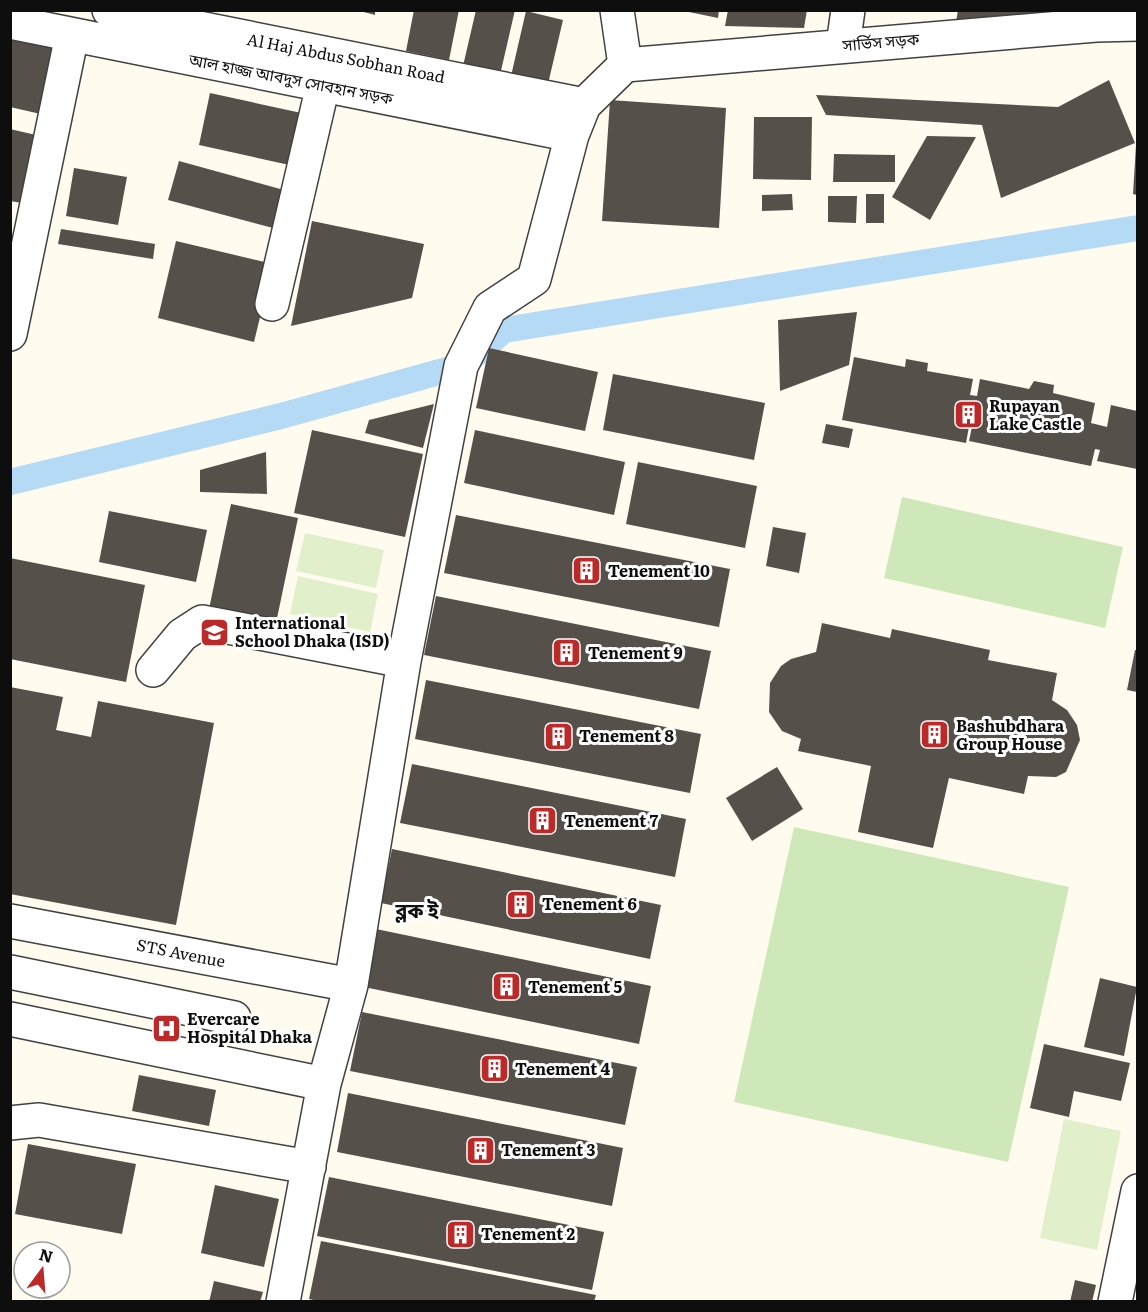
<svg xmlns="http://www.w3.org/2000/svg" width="1148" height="1312" viewBox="0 0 1148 1312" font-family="Literata,'Noto Sans Bengali',serif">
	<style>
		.green { fill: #cfe8b9 }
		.pitch { fill: #e1f0cb }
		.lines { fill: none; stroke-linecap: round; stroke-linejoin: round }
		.canal { stroke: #b5daf5; stroke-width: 26 }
		.building { fill: #56504a }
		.minor-casing { stroke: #414141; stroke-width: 36 }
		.minor { stroke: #fff; stroke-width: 33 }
		.labels { text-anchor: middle; stroke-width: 6; stroke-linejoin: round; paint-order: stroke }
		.street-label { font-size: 16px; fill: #0e0e0e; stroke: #fff }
		.poi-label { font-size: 16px; font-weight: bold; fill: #0e0e0e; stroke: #fff; text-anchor: start }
		.quarter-label { font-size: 20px; font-weight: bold; fill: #0e0e0e; stroke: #fff }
	</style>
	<rect width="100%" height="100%" fill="#fffcef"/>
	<path class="green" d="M902 497 1123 547 1105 628 884 578Z
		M794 827 1069 887 1008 1162 734 1102Z"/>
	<path class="pitch" d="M305 533 384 550 376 588 296 571Z
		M298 576 378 594 370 632 290 614Z
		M1064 1119 1121 1131 1097 1250 1040 1238Z"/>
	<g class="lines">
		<path class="canal" d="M10 482 281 416 461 366 504 330 1138 228"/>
	</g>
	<path class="building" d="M356 10H375V15Z
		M414 10H459L449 60 406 51Z
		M476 10H515L500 75 463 66Z
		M679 10H719L718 18Z
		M728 10H807L804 28 725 26Z
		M958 10H1044L1043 19 956 22Z
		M526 11 563 20 548 84 511 76Z
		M10 35 60 46 45 115 10 107Z
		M1109 80 1135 143 1001 198 982 125 826 115 816 95 1058 107Z
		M210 93 306 114 294 166 199 145Z
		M610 100 726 108 719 228 602 221Z
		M754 117H812L811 180 753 179Z
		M10 129 36 135 22 203 10 201Z
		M927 136 976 137 930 220 892 197Z
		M1136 145H1137V195L1133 194Z
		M834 154 895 155V182H833Z
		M179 161 284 190 273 228 168 200Z
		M74 168 127 177 118 225 66 216Z
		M792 194 793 210 762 211V195Z
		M866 194H884V223H866Z
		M828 196H857L856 223 828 222Z
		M312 221 424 244 412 298 291 326Z
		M61 229 155 244 153 259 58 244Z
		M176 241 273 264 254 342 158 318Z
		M857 312 849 365 780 391 778 320Z
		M489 348 598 372 585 431 476 408Z
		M854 357 905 367 906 359 928 363 927 371 973 379 970 395 977 396 980 379 1029 389 1034 381 1054 385 1053 393 1095 403 1091 423 1107 427 1111 405 1137 411V469L1097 461 1100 450 1095 449 1091 466 969 441 973 422 970 421 966 443 842 420Z
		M613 374 765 403 754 460 603 430Z
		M434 404 423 448 365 433 369 420Z
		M826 424 853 429 849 448 822 443Z
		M312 430 423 454 405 537 294 513Z
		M475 430 625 462 614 515 464 483Z
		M266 452 267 494 200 492V470Z
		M638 462 757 486 745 548 626 524Z
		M231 504 298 518 276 623 209 609Z
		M109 511 207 530 196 582 99 562Z
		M456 515 730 569 719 627 444 573Z
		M773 527 806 533 799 573 766 566Z
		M10 558 145 585 126 682 10 659Z
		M436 596 711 651 699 709 424 655Z
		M822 623 890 638 892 629 990 650 988 660 1057 673 1052 700 1067 710 1077 725 1080 740 1066 772 1056 777 1028 776 1024 794 949 778 933 848 858 832 871 766 798 751 801 739 782 731 769 712 770 683 781 666 791 659 816 652Z
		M1135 650H1137V692L1127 690Z
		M426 680 701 734 690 793 415 739Z
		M10 687 63 697 56 730 91 737 98 701 214 723 176 925 10 894Z
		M412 764 686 819 675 877 400 823Z
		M777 767 803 809 752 841 726 798Z
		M392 849 661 905 650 959 381 903Z
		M376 929 651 986 639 1044 364 987Z
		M1100 978 1137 987 1124 1056 1084 1047Z
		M362 1012 637 1067 625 1125 350 1071Z
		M1044 1044 1130 1063 1121 1101 1074 1091 1069 1117 1030 1108Z
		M139 1075 216 1090 209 1126 132 1111Z
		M348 1093 623 1148 612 1206 337 1152Z
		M28 1144 136 1164 122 1234 15 1214Z
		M329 1177 604 1232 592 1290 317 1236Z
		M215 1185 279 1199 264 1267 201 1253Z
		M321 1241 596 1295 594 1302H322L309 1299Z
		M1075 1280 1096 1285 1092 1302H1070Z
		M214 1281 263 1292 260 1302H209Z"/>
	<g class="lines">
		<defs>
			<path id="minor" d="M109 10 584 105
				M10 22 572 135
				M843 45 848 10
				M625 65 1096 25 1138 24
				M272 304 323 85
				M10 334 72 35
				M153 670 182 635 202 622 404 661
				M10 921 351 985
				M10 972 234 1018
				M10 1019 324 1084
				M10 1123 39 1120 309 1167
				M283 1302 324 1084 351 985 404 661 461 366 490 308 534 279 572 135 584 105 625 65 617 10
				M1115 1302 1138 1191"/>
		</defs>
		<use href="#minor" class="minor-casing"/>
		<use href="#minor" class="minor"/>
	</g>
	<defs>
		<symbol id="building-square" viewBox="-11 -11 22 22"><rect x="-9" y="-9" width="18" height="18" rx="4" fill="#bb2929" stroke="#fff"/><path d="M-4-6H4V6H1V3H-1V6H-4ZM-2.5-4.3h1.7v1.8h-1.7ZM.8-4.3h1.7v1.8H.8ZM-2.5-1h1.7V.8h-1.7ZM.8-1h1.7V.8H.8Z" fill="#fff"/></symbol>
		<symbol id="school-square" viewBox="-11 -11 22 22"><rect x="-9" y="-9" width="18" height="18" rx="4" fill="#bb2929" stroke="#fff"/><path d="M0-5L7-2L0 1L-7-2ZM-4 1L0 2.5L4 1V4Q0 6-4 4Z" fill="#fff"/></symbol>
		<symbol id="hospital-square" viewBox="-11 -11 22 22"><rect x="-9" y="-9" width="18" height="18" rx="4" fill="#bb2929" stroke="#fff"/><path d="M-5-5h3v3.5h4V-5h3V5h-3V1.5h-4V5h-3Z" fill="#fff"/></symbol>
	</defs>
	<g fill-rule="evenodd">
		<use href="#building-square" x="952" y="398" width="33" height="33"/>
		<use href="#building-square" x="570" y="554" width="33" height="33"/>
		<use href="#school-square" x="198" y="616" width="33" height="33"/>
		<use href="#building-square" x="550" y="636" width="33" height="33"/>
		<use href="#building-square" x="918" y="718" width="33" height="33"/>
		<use href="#building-square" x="542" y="720" width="33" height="33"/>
		<use href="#building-square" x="526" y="804" width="33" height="33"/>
		<use href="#building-square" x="504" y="888" width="33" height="33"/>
		<use href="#building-square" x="490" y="970" width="33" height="33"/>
		<use href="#hospital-square" x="150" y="1012" width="33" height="33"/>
		<use href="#building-square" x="478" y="1052" width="33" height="33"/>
		<use href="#building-square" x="464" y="1134" width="33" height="33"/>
		<use href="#building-square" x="444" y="1218" width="33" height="33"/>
	</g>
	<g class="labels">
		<g class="street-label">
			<text transform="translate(881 42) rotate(-5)" y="6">সার্ভিস সড়ক</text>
			<text transform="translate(346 58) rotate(11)" y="6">Al Haj Abdus Sobhan Road</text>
			<text transform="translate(291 79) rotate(11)" y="6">আল হাজ্জ আবদুস সোবহান সড়ক</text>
			<text transform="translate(181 953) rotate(11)" y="6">STS Avenue</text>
		</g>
		<g class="poi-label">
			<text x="989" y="412">Rupayan<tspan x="989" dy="18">Lake Castle</tspan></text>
			<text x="608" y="577">Tenement 10</text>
			<text x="235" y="629">International<tspan x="235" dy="18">School Dhaka (ISD)</tspan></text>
			<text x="588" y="659">Tenement 9</text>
			<text x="956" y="732">Bashubdhara<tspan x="956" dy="18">Group House</tspan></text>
			<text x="579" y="742">Tenement 8</text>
			<text x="564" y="827">Tenement 7</text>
			<text x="542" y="910">Tenement 6</text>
			<text x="528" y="993">Tenement 5</text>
			<text x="187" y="1025">Evercare<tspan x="187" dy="18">Hospital Dhaka</tspan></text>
			<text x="515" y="1075">Tenement 4</text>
			<text x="501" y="1156">Tenement 3</text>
			<text x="481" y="1240">Tenement 2</text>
		</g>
		<g class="quarter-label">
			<text x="417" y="918">ব্লক ই</text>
		</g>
	</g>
	<rect width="1148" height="1312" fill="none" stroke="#0e0e0e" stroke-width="24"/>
	<g transform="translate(42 1270) rotate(16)"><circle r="28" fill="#ffffff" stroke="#9f9f9f" stroke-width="1.5"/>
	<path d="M0-4.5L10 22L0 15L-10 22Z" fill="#bb2929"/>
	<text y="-9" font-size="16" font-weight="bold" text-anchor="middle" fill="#0e0e0e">N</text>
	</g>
</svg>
